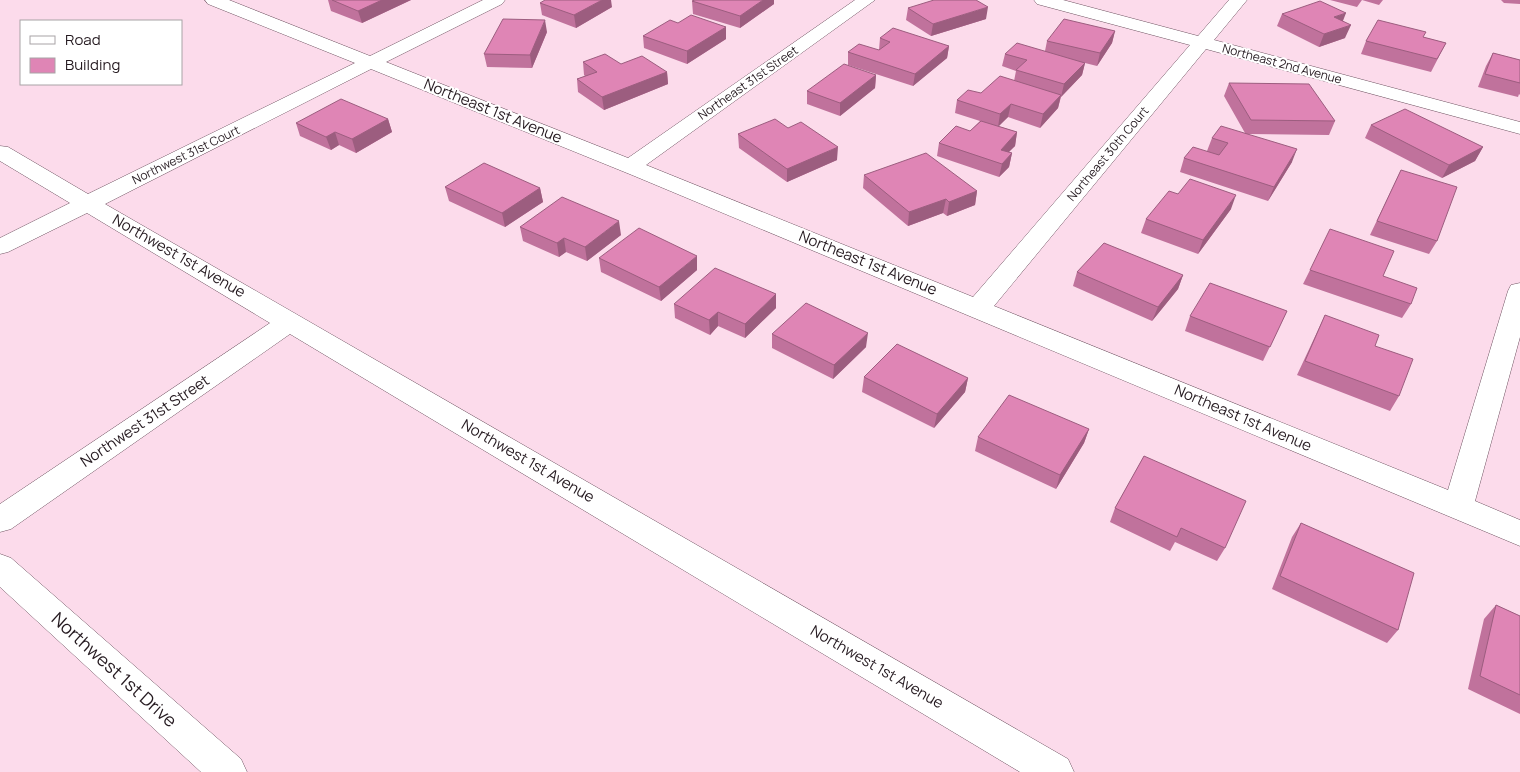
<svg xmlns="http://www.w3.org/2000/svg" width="1520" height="772" viewBox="0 0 1520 772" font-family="Manrope,sans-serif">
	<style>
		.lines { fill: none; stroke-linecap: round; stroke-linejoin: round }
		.minor-casing { stroke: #6f5462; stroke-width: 1 }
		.minor { fill: #fff; fill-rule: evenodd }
		.wall { fill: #c0729c }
		.shaded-wall { fill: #9c5d7f }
		.building { fill: #df85b5; stroke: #9c5d7f }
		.labels { text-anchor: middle; stroke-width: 4; stroke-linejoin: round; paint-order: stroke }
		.far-street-label { font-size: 12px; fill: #251a20; stroke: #fff }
		.street-label { font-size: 15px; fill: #251a20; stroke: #fff }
		.near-street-label { font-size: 18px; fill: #251a20; stroke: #fff }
	</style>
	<rect width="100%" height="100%" fill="#fcdbeb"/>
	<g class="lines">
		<defs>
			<path id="minor" d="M205 0H229L370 56 483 0H505L502 4 386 62 628 158 855 0H875L646 165 973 297 1190 45 1037 4 1034 0H1063L1198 36 1229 0H1247L1214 40 1520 122V134L1206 49 994 306 1448 490 1508 291 1511 285 1520 283V337L1475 501 1520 520V546L632 175 371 69 105 204 1068 759 1074 772H1020L290 334 11 529 0 532V504L270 323 87 213 8 252 0 254V238L70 203 0 161V146L8 147 88 194 355 63 208 4Z
				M0 554 11 558 241 759 247 772H201L0 587Z"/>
		</defs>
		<use href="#minor" class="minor-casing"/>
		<use href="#minor" class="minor"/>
	</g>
	<path class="wall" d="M328 0H411L362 23 331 11Z
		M1330 0H1383L1379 5 1362 0 1357 7Z
		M1501 0H1520V4L1504 3Z
		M692 1 774 4 740 28 693 14Z
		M540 3 612 7 576 28 542 15Z
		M908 8 986 19 931 36 906 20Z
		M1282 14 1343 22 1345 38 1319 47 1277 26Z
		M726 27V39L687 64 644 48 643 36Z
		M1115 31 1112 43 1097 66 1085 63 1082 75 1061 97 1058 108 1040 128 1008 117 998 126 1017 132 1015 146 1008 152 1012 153 1009 167 999 177 937 156 939 143 970 131 980 121 955 113 957 100 981 93 1014 81 1016 71 1002 66 1005 54 1045 51 1047 41Z
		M547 32 532 68 487 67 484 54Z
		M1423 37 1446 43 1431 72 1361 54 1366 41Z
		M880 38 949 46 947 58 913 86 848 65V52L879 50Z
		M1493 53 1520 60V95L1519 94 1518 97 1478 87 1486 66Z
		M583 62 621 64 667 72 668 84 604 110 578 92 577 79 585 76 584 75Z
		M876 75 875 88 840 116 807 104V91Z
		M1229 83 1335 121 1329 135 1248 134 1292 162 1268 201 1180 172 1184 158 1207 151 1212 138 1245 133 1224 96Z
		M388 119 392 132 356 153 339 145 331 150 300 136 296 123Z
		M1371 125 1483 147 1475 161 1442 178 1365 138Z
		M788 128 837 160 787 182 739 148 738 134Z
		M1401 170 1437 241 1429 254 1370 235Z
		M864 175 977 191 975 205 947 216 943 213 908 226 863 188Z
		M445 187 540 188 543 202 505 227 449 201Z
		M1178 194 1231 209 1198 254 1141 233 1146 219Z
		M520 227 621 235 587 261 566 252 559 257 523 241Z
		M599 258 697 270 661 301 601 272Z
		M1310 270 1383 276 1411 304 1402 318 1303 284Z
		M1077 272 1183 275 1178 289 1152 321 1073 286Z
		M674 304 776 308 745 338 718 326 710 335 675 318Z
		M1287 311 1263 361 1185 331 1190 316Z
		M1325 315 1399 396 1390 411 1297 375Z
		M772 334 866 347 833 379 772 348Z
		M864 377 968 378 965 392 934 428 862 392Z
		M1089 429 1084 443 1056 489 975 451 978 437Z
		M1144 456 1225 548 1217 561 1175 542 1170 551 1110 522 1115 508Z
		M1301 523 1398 630 1387 643 1272 589 1292 537Z
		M1496 605 1520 616V714L1468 689 1484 619Z"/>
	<path class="shaded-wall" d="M382 0H411L362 23 358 11Z
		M602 0H611L612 7 576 28 574 15Z
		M763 0H774V4L740 28V16Z
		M988 7 986 19 931 36 933 24Z
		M1346 13 1341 26 1334 17Z
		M545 20 547 32 532 68 530 55Z
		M1351 25 1345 38 1319 47 1324 34Z
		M726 27V39L687 64V51Z
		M1115 31 1112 43 1097 66 1100 53Z
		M949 46 947 58 913 86 915 74Z
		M1085 63 1082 75 1061 97 1064 84Z
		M667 72 668 84 604 110 602 97Z
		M876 75 875 88 840 116V103Z
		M1061 95 1058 108 1040 128 1043 114Z
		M1011 104 1008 117 998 127 1000 114Z
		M388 119 392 132 356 153 352 139Z
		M335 132 339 145 331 150 326 137Z
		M1017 132 1015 146 998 163 1001 150Z
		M838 147 837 160 787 182V169Z
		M1483 147 1475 161 1442 178 1449 165Z
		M1297 149 1292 162 1268 201 1274 187Z
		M1012 153 1009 167 999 177 1002 164Z
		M540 188 543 202 505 227 502 213Z
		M977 191 975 205 947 216 949 202Z
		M1236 195 1231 209 1198 254 1203 240Z
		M946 199 943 213 908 226 909 212Z
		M619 221 621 235 587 261 585 247Z
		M564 238 566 252 559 257 557 243Z
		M697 256V270L661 301 659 287Z
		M1183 275 1178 289 1152 321 1158 307Z
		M776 294V308L745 338V324Z
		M718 312V326L710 335 709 320Z
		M868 333 866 347 833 379 834 365Z
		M968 378 965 392 934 428 937 414Z
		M1089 429 1084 443 1056 489 1060 475Z"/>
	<path class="building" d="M332 0H382L358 11Z
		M545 0H602L574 15 540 3Z
		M695 0H763L740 16 692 1Z
		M934 0H976L988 7 933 24 908 8Z
		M1320 1 1346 13 1334 17 1351 25 1324 34 1282 14Z
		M691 15 726 27 687 51 643 36 670 20 678 23Z
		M503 19 545 20 530 55 484 54Z
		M1064 19 1115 31 1100 53 1047 41Z
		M1378 20 1426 32 1423 37 1446 43 1437 59 1366 41Z
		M893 28 949 46 915 74 848 52 859 44 879 50 890 42 880 38Z
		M1017 43 1085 63 1064 84 1016 70 1027 60 1005 54Z
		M1493 53 1520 60V83L1485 74Z
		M605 54 621 64 642 56 667 72 602 97 577 79 597 72 583 62Z
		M844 64 876 75 840 103 807 91Z
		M1000 76 1061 95 1043 114 1011 104 1000 114 957 100 968 90 981 93Z
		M1229 83 1309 84 1335 121 1251 120Z
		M341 99 388 119 352 139 335 132 326 137 296 123Z
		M1405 109 1483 147 1449 165 1371 125Z
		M775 119 788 128 801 122 838 147 787 169 738 134Z
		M981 121 1017 132 1001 150 1012 153 1002 164 939 143 956 126 970 131Z
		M1221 126 1297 149 1274 187 1184 158 1193 147 1219 155 1228 143 1212 138Z
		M926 153 977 191 949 202 946 199 909 212 864 175Z
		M484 163 540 188 502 213 445 187Z
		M1401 170 1457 187 1437 241 1377 221Z
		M1190 179 1236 195 1203 240 1146 219 1169 191 1178 194Z
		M562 197 619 221 585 247 564 238 557 243 520 227Z
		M639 228 697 256 659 287 599 258Z
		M1330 229 1394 251 1383 276 1417 288 1411 304 1310 270Z
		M1104 243 1183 275 1158 307 1077 272Z
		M715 268 776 294 745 324 718 312 709 320 674 304Z
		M1210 283 1287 311 1270 347 1190 316Z
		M806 303 868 333 834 365 772 334Z
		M1325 315 1379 335 1375 346 1413 359 1399 396 1305 361Z
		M897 344 968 378 937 414 864 377Z
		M1009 395 1089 429 1060 475 978 437Z
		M1144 456 1246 501 1225 548 1181 528 1177 537 1115 508Z
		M1301 523 1414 573 1398 630 1280 576Z
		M1496 605 1520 616V695L1480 676Z"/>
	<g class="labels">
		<g class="far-street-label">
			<text transform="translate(1282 64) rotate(15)" y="4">Northeast 2nd Avenue</text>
			<text transform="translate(748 83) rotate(-35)" y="4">Northeast 31st Street</text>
			<text transform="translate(1108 154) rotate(-50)" y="4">Northeast 30th Court</text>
			<text transform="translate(186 155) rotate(-26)" y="4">Northwest 31st Court</text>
		</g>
		<g class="street-label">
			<text transform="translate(493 111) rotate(22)" y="5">Northeast 1st Avenue</text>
			<text transform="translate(179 256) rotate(30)" y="5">Northwest 1st Avenue</text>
			<text transform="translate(868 263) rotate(22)" y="5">Northeast 1st Avenue</text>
			<text transform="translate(1243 418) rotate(23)" y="5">Northeast 1st Avenue</text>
			<text transform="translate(145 421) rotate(-34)" y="5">Northwest 31st Street</text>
			<text transform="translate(528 461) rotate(30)" y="5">Northwest 1st Avenue</text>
			<text transform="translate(877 667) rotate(30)" y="5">Northwest 1st Avenue</text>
		</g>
		<g class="near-street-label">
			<text transform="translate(114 670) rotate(42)" y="6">Northwest 1st Drive</text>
		</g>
	</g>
	<rect x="20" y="20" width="162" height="65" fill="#ffffff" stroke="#a8a3a6"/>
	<rect x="30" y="36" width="25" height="8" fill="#ffffff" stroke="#a8a3a6"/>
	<text x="65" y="45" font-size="15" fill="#251a20">Road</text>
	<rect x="30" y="58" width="25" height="15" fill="#df85b5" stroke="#a8a3a6"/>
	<text x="65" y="70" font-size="15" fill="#251a20">Building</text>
</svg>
